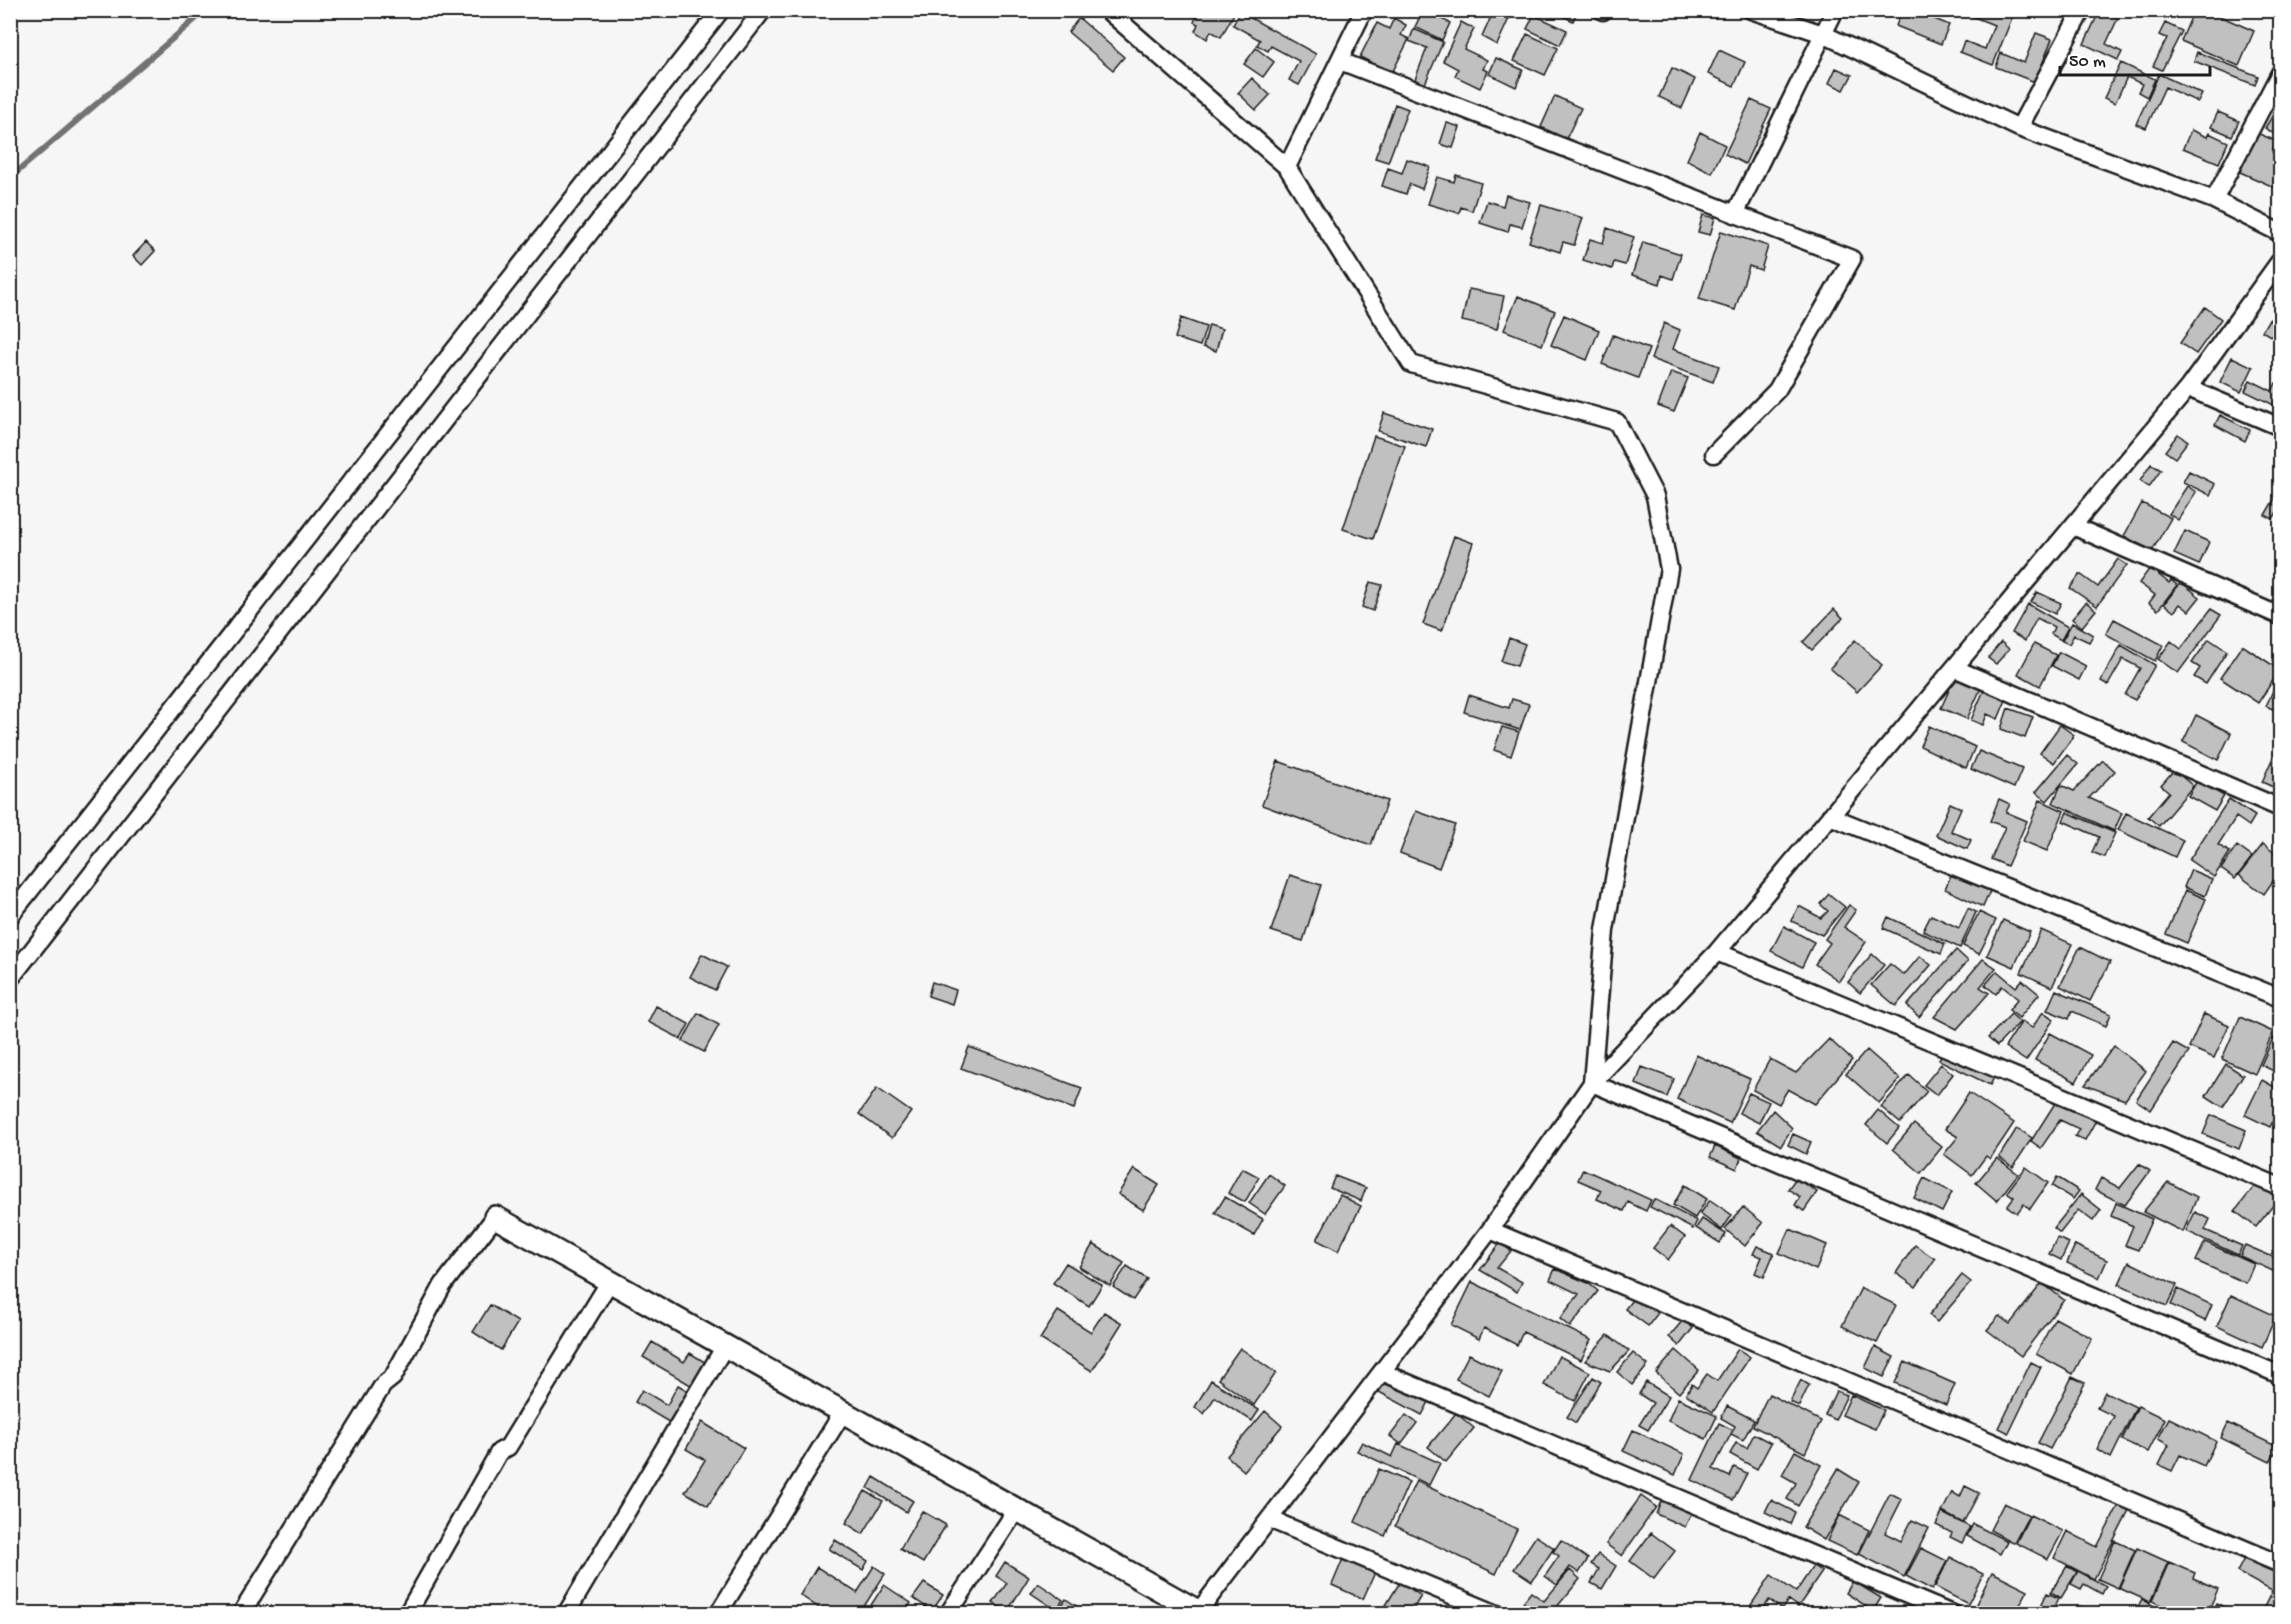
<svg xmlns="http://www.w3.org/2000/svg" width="2291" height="1624" viewBox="0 0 2291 1624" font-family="'Gochi Hand',sans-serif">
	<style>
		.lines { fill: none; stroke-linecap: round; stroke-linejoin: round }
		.stream { stroke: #727272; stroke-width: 6 }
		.building { fill: #c0c0c0; stroke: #1c1c1c; stroke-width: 1.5 }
		.minor-casing { stroke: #1c1c1c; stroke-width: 21 }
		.tertiary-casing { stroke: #1c1c1c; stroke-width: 26 }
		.minor { stroke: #fff; stroke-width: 16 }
		.tertiary { stroke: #fff; stroke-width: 21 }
	</style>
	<rect width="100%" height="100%" fill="#f6f6f6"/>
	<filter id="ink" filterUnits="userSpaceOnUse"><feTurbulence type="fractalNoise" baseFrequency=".0167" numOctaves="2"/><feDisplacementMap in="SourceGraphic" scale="12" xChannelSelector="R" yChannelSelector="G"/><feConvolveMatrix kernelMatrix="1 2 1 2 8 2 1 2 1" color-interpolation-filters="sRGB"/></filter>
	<g filter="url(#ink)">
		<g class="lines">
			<path class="stream" d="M10 178 206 10"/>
		</g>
		<path class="building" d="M1200 10H1236L1221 37 1211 31 1207 39 1195 31 1198 24 1194 22Z
			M1423 10 1450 23 1442 40 1415 27Z
			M1494 10 1512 12 1497 45 1482 37Z
			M1550 10H1578L1573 21Z
			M1902 10H1913L1949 25 1941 44 1896 26Z
			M1994 10 2012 18 1993 65 1960 52 1964 41 1985 49 1994 25 1959 11Z
			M2100 10 2118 18 2106 44 2122 52 2118 60 2084 44Z
			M2131 10H2153L2149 19Z
			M2194 10H2206L2254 31 2239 66 2181 41Z
			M1240 12 1316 54 1299 85 1289 80 1299 61 1271 46 1268 51 1257 45 1260 40 1233 25Z
			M1534 15 1567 30 1560 45 1527 29Z
			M1079 18 1124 57 1113 70 1068 32Z
			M1394 18 1406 25 1401 35 1409 39 1392 73 1360 57 1377 23 1389 29Z
			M1461 22 1474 29 1464 49 1487 60 1483 69 1488 71 1480 88 1455 76 1458 69 1443 61Z
			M2165 23 2182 31 2162 70 2153 66 2167 38 2159 35Z
			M1414 29 1443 42 1424 86 1414 82 1427 48 1409 41Z
			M2036 33 2052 39 2035 82 1996 67 2001 53 2024 63Z
			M1527 34 1558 48 1545 75 1514 61Z
			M1256 48 1274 62 1263 77 1244 64Z
			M1719 50 1745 62 1734 86 1708 74Z
			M2197 52 2258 76 2255 85 2194 61Z
			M1496 58 1523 70 1516 87 1489 74Z
			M2121 63 2155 79 2147 97 2138 92 2142 84 2127 77 2115 103 2104 98Z
			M1672 68 1695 79 1682 108 1659 97Z
			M1836 68 1852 75 1844 90 1829 83Z
			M2159 74 2202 94 2198 102 2165 87 2146 128 2136 124Z
			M1252 78 1270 95 1256 110 1238 93Z
			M1555 96 1581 108 1566 139 1541 127Z
			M1751 100 1771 109 1745 164 1725 154Z
			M2280 103V131L2277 136 2265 128Z
			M1395 104 1408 109 1388 162 1375 158Z
			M2218 112 2239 121 2232 136 2211 127Z
			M1447 123 1460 127 1453 148 1440 144Z
			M2191 130 2207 137 2209 133 2228 142 2219 163 2183 148Z
			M1700 132 1725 145 1712 173 1687 160Z
			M2257 133 2276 141 2272 152 2280 156V178L2276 188 2240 172Z
			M1407 159 1430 167 1422 189 1410 184 1406 194 1382 186 1388 168 1402 173Z
			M1456 175 1481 183 1472 211 1461 207 1459 213 1428 204 1437 177 1454 182Z
			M1506 195 1530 202 1522 227 1510 224 1508 232 1480 223 1487 201 1503 206Z
			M1541 205 1583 218 1574 245 1563 242 1560 252 1529 242Z
			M1703 215 1715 218 1710 235 1698 232Z
			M1607 228 1634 237 1625 265 1614 262 1612 269 1583 260 1590 239 1603 243Z
			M1721 231 1768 246 1761 270 1749 266 1735 310 1699 299Z
			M146 242 155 251 142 265 133 256Z
			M1643 242 1681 254 1673 279 1662 275 1660 284 1632 275Z
			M1469 289 1504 296 1497 329 1462 321Z
			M1518 296 1555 311 1542 345 1504 330Z
			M2205 307 2221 319 2196 354 2180 343Z
			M1564 315 1599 330 1587 360 1551 345Z
			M1181 318 1206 327 1200 346 1175 338Z
			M2269 319 2280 325V342L2262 331Z
			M1664 323 1680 330 1673 349 1719 366 1713 382 1651 359Z
			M1209 325 1222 329 1216 351 1203 347Z
			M1613 335 1649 349 1638 378 1602 364Z
			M2232 357 2253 367 2241 392 2220 382Z
			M1671 372 1688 378 1674 412 1658 406Z
			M2250 380 2272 391 2276 383 2280 385V408L2245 391Z
			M1384 413 1432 429 1426 447 1378 431Z
			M2220 415 2250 430 2245 441 2215 425Z
			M2178 434 2188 441 2175 458 2165 451Z
			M1374 436 1405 446 1373 539 1343 529Z
			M2151 464 2161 470 2149 487 2140 481Z
			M2189 471 2215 484 2210 495 2183 482Z
			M2187 486 2196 492 2178 520 2169 514Z
			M2276 496 2280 499V507L2273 519 2265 515Z
			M2142 503 2171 518 2152 551 2124 536Z
			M2185 531 2209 542 2199 565 2174 554Z
			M1454 536 1473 543 1442 631 1423 624Z
			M2118 559 2127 565 2097 606 2070 588 2080 574 2098 587Z
			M2150 568 2169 583 2171 580 2177 585 2158 610 2149 603 2155 595 2139 583Z
			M1370 582 1382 585 1373 611 1362 607Z
			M2181 582 2200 597 2189 611 2180 604 2174 612 2164 604Z
			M2037 592 2061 603 2055 614 2031 602Z
			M2086 602 2096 610 2082 627 2072 619Z
			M2028 604 2068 627 2061 640 2051 634 2054 627 2037 618 2025 641 2012 633Z
			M1834 609 1843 618 1812 650 1803 642Z
			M2211 609 2221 615 2178 673 2158 659 2171 641 2181 649Z
			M2114 619 2163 645 2155 661 2106 634Z
			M2072 623 2093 635 2089 642 2074 635 2069 644 2062 641Z
			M1509 638 1525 644 1517 666 1501 661Z
			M2209 639 2227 651 2206 684 2194 677 2200 668 2192 663Z
			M1855 640 1882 665 1857 692 1830 668Z
			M2001 642 2009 649 1996 664 1988 658Z
			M2034 644 2056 655 2040 686 2018 674Z
			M2121 645 2155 665 2135 700 2125 695 2140 668 2123 659 2108 685 2101 681Z
			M2242 645 2280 670 2258 703 2220 678Z
			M2059 652 2086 666 2079 680 2052 666Z
			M1955 677 1981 688 1967 719 1941 708Z
			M2275 686 2280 688V712L2266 706Z
			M1984 690 2006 700 1998 719 1987 714 1983 725 1971 720Z
			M1469 695 1509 708 1512 699 1529 704 1520 730 1464 712Z
			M2008 708 2033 717 2025 738 2001 729Z
			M2196 715 2231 733 2218 760 2183 742Z
			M2060 725 2074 735 2054 763 2040 753Z
			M1929 726 1975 747 1966 768 1920 746Z
			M1502 727 1519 732 1511 756 1494 750Z
			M2278 746 2280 747V790L2262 782Z
			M1979 751 2022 769 2014 788 1971 769Z
			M2067 755 2078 764 2047 801 2036 792Z
			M2103 760 2115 771 2089 798 2122 813 2114 831 2053 803 2061 785 2074 791Z
			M1278 761 1387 801 1371 845 1262 805Z
			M2174 770 2193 786 2159 826 2148 817 2169 792 2161 785Z
			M2197 781 2224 796 2215 811 2188 796Z
			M1999 799 2010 804 2006 812 2027 821 2007 866 1991 859 2005 827 1990 821Z
			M2229 799 2255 816 2249 826 2236 817 2218 845 2230 852 2214 877 2189 860Z
			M2040 800 2064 811 2047 851 2023 841Z
			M1950 803 1961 808 1951 831 1971 840 1967 849 1936 835Z
			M1416 811 1455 825 1439 868 1400 853Z
			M2067 812 2115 833 2104 857 2092 852 2099 837 2063 821Z
			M2126 813 2183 840 2175 857 2118 830Z
			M2263 844 2280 857V871L2264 894 2239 875Z
			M2237 846 2252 857 2235 879 2221 869Z
			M2191 870 2212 879 2205 896 2184 887Z
			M1952 873 1990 891 1983 907 1945 889Z
			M1290 875 1321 885 1303 941 1271 931Z
			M2185 890 2206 899 2187 943 2166 934Z
			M1829 894 1845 907 1822 935 1791 921 1799 906 1821 918 1828 911 1820 904Z
			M1849 905 1856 910 1844 927 1866 942 1839 981 1815 964 1830 943 1825 939Z
			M1968 908 1976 912 1960 948 1923 931 1931 915 1959 928Z
			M1979 912 1996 920 1979 954 1963 946Z
			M1888 917 1945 944 1941 954 1883 928Z
			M2003 920 2030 932 2014 967 1987 955Z
			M1784 926 1814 942 1802 967 1771 951Z
			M2041 930 2072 944 2052 987 2021 973Z
			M2080 947 2110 962 2090 1001 2060 986Z
			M1956 950 1968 961 1919 1017 1907 1006Z
			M702 954 727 967 715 990 690 977Z
			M1872 954 1884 965 1860 993 1848 982Z
			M1920 956 1931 965 1896 1006 1871 985 1890 964 1904 975Z
			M1983 959 1996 968 1980 987 1989 993 1957 1029 1934 1017Z
			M1997 971 2016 987 2022 980 2039 994 2019 1018 2009 1010 2018 999 2002 986 1996 994 1985 985Z
			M932 982 956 990 952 1004 928 996Z
			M2056 990 2111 1014 2106 1026 2072 1011 2069 1019 2047 1010Z
			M656 1006 689 1024 681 1039 648 1022Z
			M2043 1012 2054 1019 2026 1061 2005 1047 2022 1021 2032 1028Z
			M698 1013 719 1025 704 1052 683 1041Z
			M2011 1014 2020 1022 1997 1046 1988 1038Z
			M2204 1014 2229 1025 2214 1058 2189 1047Z
			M2240 1017 2273 1032 2255 1074 2222 1059Z
			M2050 1033 2091 1055 2076 1082 2035 1060Z
			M2273 1038 2280 1042V1074L2261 1065Z
			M1829 1039 1852 1060 1815 1104 1788 1089 1779 1104 1753 1090 1770 1059 1796 1073Z
			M2173 1043 2189 1052 2151 1110 2136 1100Z
			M2114 1046 2146 1071 2125 1100 2085 1085Z
			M969 1047 1082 1088 1074 1109 961 1068Z
			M1944 1048 1996 1074 1990 1085 1939 1060Z
			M1867 1050 1900 1079 1879 1103 1846 1074Z
			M1696 1055 1750 1079 1730 1123 1677 1099Z
			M1941 1064 1953 1074 1937 1095 1924 1085Z
			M2226 1064 2243 1075 2223 1107 2206 1096Z
			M1642 1067 1674 1079 1667 1097 1636 1084Z
			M1909 1075 1927 1091 1900 1123 1881 1107Z
			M2262 1080 2280 1090V1106L2270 1127 2245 1115Z
			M877 1088 911 1112 892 1138 859 1114Z
			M1749 1093 1769 1102 1759 1123 1739 1113Z
			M1969 1093 2014 1123 1990 1159 1986 1156 1972 1175 1944 1154 1958 1137 1945 1129Z
			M2057 1100 2096 1120 2085 1140 2075 1136 2079 1129 2060 1120 2041 1148 2031 1141Z
			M1773 1110 1792 1128 1781 1146 1757 1131Z
			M1878 1110 1899 1128 1887 1143 1866 1125Z
			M2211 1115 2246 1130 2239 1149 2203 1134Z
			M1914 1124 1942 1147 1921 1173 1893 1149Z
			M2017 1128 2032 1138 2013 1167 1999 1157Z
			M1793 1134 1811 1142 1806 1154 1788 1145Z
			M1715 1146 1741 1158 1737 1169 1710 1157Z
			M1997 1158 2018 1174 1997 1201 1976 1183Z
			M2139 1164 2150 1171 2125 1205 2095 1190 2101 1178 2120 1188Z
			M2026 1167 2048 1183 2030 1209 2024 1204 2017 1213 2007 1206 2014 1197 2007 1192Z
			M1242 1168 1259 1177 1245 1202 1228 1193Z
			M1134 1169 1159 1185 1143 1210 1118 1194Z
			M1583 1169 1651 1200 1646 1211 1628 1202 1624 1211 1597 1199 1601 1190 1578 1180Z
			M1269 1174 1285 1186 1265 1214 1249 1203Z
			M1335 1176 1366 1188 1361 1201 1330 1188Z
			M2057 1177 2079 1191 2073 1199 2052 1186Z
			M1796 1178 1817 1192 1804 1211 1795 1205 1800 1197 1788 1189Z
			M1924 1178 1952 1192 1942 1212 1914 1198Z
			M2168 1182 2197 1197 2183 1232 2143 1212Z
			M2258 1182 2279 1198 2256 1227 2235 1211Z
			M1685 1185 1707 1199 1695 1218 1673 1205Z
			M2081 1194 2101 1210 2093 1221 2078 1210 2060 1233 2054 1228Z
			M1340 1195 1361 1206 1338 1251 1317 1240Z
			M1225 1197 1263 1219 1254 1235 1215 1213Z
			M1654 1199 1697 1221 1693 1229 1650 1207Z
			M1710 1200 1732 1215 1722 1230 1700 1214Z
			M2116 1203 2152 1219 2138 1250 2125 1245 2133 1226 2111 1216Z
			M1743 1207 1763 1223 1745 1246 1725 1229Z
			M2195 1212 2210 1219 2205 1230 2242 1246 2238 1255 2186 1231Z
			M1702 1219 1726 1234 1720 1243 1696 1228Z
			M1670 1226 1685 1237 1668 1260 1653 1248Z
			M1790 1229 1827 1245 1816 1270 1779 1253Z
			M2057 1238 2069 1243 2061 1260 2049 1254Z
			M2205 1242 2254 1264 2246 1283 2196 1261Z
			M1500 1243 1511 1251 1497 1268 1522 1282 1517 1292 1480 1270Z
			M1093 1244 1124 1263 1110 1286 1079 1267Z
			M1915 1245 1935 1259 1916 1287 1896 1273Z
			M2075 1245 2107 1260 2099 1278 2067 1263Z
			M2245 1245 2280 1260 2275 1272 2240 1256Z
			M1757 1246 1774 1253 1764 1277 1755 1273 1762 1257 1753 1254Z
			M2129 1262 2177 1285 2167 1306 2119 1284Z
			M1066 1263 1102 1285 1089 1306 1053 1283Z
			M1127 1266 1147 1279 1133 1300 1113 1287Z
			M1555 1269 1588 1283 1598 1291 1570 1327 1560 1319 1579 1294 1550 1280Z
			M1962 1275 1971 1282 1937 1322 1929 1315Z
			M1472 1282 1591 1340 1581 1360 1523 1332 1517 1345 1484 1328 1479 1339 1451 1325Z
			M2042 1283 2064 1300 2021 1356 1987 1330 1999 1316 2010 1324Z
			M1861 1288 1896 1305 1877 1343 1842 1326Z
			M2178 1289 2212 1305 2205 1321 2171 1305Z
			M2231 1295 2276 1316 2262 1347 2217 1326Z
			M1635 1296 1658 1313 1648 1326 1625 1309Z
			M490 1305 518 1322 501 1350 473 1332Z
			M1058 1311 1091 1332 1104 1312 1122 1323 1092 1371 1040 1339Z
			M2055 1318 2092 1338 2073 1374 2036 1354Z
			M1683 1320 1693 1328 1679 1346 1669 1337Z
			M1608 1335 1629 1351 1610 1371 1585 1361Z
			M652 1342 684 1362 690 1353 708 1364 694 1387 643 1357Z
			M1875 1347 1894 1357 1884 1377 1865 1368Z
			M1240 1348 1276 1373 1254 1405 1218 1379Z
			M1738 1349 1750 1357 1713 1412 1686 1394 1692 1384 1697 1388 1707 1374 1717 1381Z
			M1676 1350 1699 1370 1679 1393 1656 1373Z
			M1633 1353 1648 1365 1632 1385 1617 1372Z
			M1469 1354 1502 1371 1489 1396 1456 1379Z
			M1559 1356 1590 1372 1575 1401 1544 1385Z
			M1905 1362 1955 1384 1946 1405 1895 1383Z
			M2031 1362 2041 1367 2009 1433 1999 1428Z
			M1387 1377 1430 1400 1422 1415 1379 1392Z
			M1593 1377 1601 1382 1576 1423 1567 1417Z
			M2072 1377 2085 1383 2050 1449 2038 1443Z
			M1211 1380 1259 1410 1252 1421 1215 1397 1204 1414 1195 1407Z
			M1801 1380 1809 1385 1799 1406 1790 1402Z
			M1646 1382 1669 1396 1648 1430 1639 1425 1653 1403 1639 1394Z
			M678 1385 690 1392 672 1424 635 1402 642 1390 667 1405Z
			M1836 1391 1847 1395 1835 1420 1825 1415Z
			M2105 1392 2136 1407 2111 1458 2097 1450 2114 1416 2097 1408Z
			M1769 1394 1821 1421 1805 1453 1753 1426Z
			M1851 1395 1884 1410 1875 1429 1842 1415Z
			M1678 1398 1717 1416 1706 1439 1668 1421Z
			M1727 1406 1754 1420 1743 1440 1731 1434 1735 1426 1721 1418Z
			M2138 1406 2165 1419 2148 1452 2122 1440Z
			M1265 1411 1282 1426 1244 1471 1227 1456Z
			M1456 1413 1474 1428 1446 1462 1428 1447Z
			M1406 1415 1417 1423 1401 1444 1390 1436Z
			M2169 1418 2216 1441 2204 1466 2180 1455 2172 1471 2159 1465 2169 1445 2158 1439Z
			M702 1422 744 1448 708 1506 685 1492 705 1460 686 1449Z
			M1719 1423 1733 1430 1713 1469 1730 1477 1734 1467 1747 1473 1733 1500 1692 1480Z
			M2228 1423 2278 1447 2270 1462 2221 1438Z
			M1633 1430 1684 1454 1675 1475 1623 1451Z
			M1754 1434 1771 1443 1757 1469 1730 1454 1736 1443 1747 1448Z
			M1362 1442 1392 1457 1398 1444 1440 1463 1429 1485 1357 1451Z
			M1795 1451 1821 1465 1798 1506 1787 1499 1796 1483 1782 1475Z
			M1379 1469 1409 1482 1385 1536 1355 1522Z
			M1838 1469 1859 1482 1824 1540 1803 1527Z
			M874 1477 913 1501 906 1512 868 1488Z
			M1416 1481 1517 1529 1496 1574 1395 1526Z
			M1965 1486 1979 1493 1963 1523 1942 1512 1952 1492 1960 1497Z
			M865 1491 883 1501 863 1534 846 1523Z
			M1890 1493 1902 1499 1885 1533 1901 1541 1912 1520 1929 1528 1904 1577 1859 1554Z
			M1641 1496 1656 1507 1622 1556 1606 1544Z
			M1662 1498 1692 1512 1685 1527 1656 1514Z
			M1771 1500 1795 1512 1790 1524 1765 1512Z
			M2004 1503 2029 1515 2014 1543 1990 1530Z
			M2120 1503 2130 1508 2094 1579 2054 1558 2067 1531 2097 1547Z
			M922 1511 946 1525 923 1563 900 1549Z
			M1942 1513 1970 1527 1962 1543 1950 1537 1952 1533 1936 1525Z
			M1839 1515 1869 1530 1857 1555 1827 1541Z
			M2030 1515 2063 1531 2048 1559 2016 1543Z
			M1973 1524 2007 1541 2000 1554 1967 1536Z
			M1651 1533 1675 1551 1654 1579 1630 1561Z
			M1536 1536 1554 1548 1532 1581 1514 1569Z
			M835 1540 868 1561 863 1570 829 1549Z
			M1561 1540 1588 1559 1579 1573 1570 1567 1557 1585 1545 1576 1559 1556 1553 1552Z
			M2115 1541 2135 1550 2118 1588 2098 1579Z
			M1921 1548 1947 1561 1932 1590 1906 1576Z
			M2137 1548 2168 1562 2150 1602 2119 1588Z
			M1345 1554 1377 1568 1363 1599 1332 1585Z
			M1598 1554 1616 1566 1602 1589 1591 1583 1599 1569 1591 1564Z
			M1950 1557 1983 1574 1968 1604 1935 1587Z
			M2245 1557 2280 1575V1602L2275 1614 2261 1613 2272 1591 2237 1572Z
			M1005 1562 1029 1577 1007 1612 993 1603 1007 1583 996 1576Z
			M2169 1562 2195 1573 2193 1578 2218 1589 2207 1614H2186L2178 1610 2177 1613 2152 1601Z
			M874 1566 885 1574 859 1614H828L800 1595 817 1567 857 1593Z
			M1813 1566 1822 1572 1798 1607 1788 1600 1782 1609 1769 1600 1760 1614H1745L1771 1575 1796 1592Z
			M2067 1566 2077 1572 2061 1598 2051 1592Z
			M1570 1570 1580 1579 1551 1614H1540L1523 1602 1531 1592 1544 1601Z
			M2078 1571 2106 1586 2102 1594 2084 1584 2081 1589 2071 1584Z
			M1992 1572 2028 1590 2015 1614H1993L1976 1604Z
			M1853 1581 1881 1598 1871 1614H1862L1866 1606 1846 1593Z
			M1400 1582 1421 1596 1410 1614H1401L1386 1605Z
			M924 1583 943 1595 932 1611 913 1598Z
			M1038 1583 1063 1600 1056 1610 1031 1593Z
			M884 1585 911 1603 904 1614H884L871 1605Z
			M2047 1593 2059 1598 2051 1614H2037Z
			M1066 1599 1088 1614H1056Z
			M2142 1599 2168 1614H2134Z
			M2216 1603 2239 1614H2211Z
			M2080 1606 2090 1611 2089 1614H2076Z
			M1559 1607 1574 1614H1556Z"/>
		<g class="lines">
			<defs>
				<path id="minor" d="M1107 10 1287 167 1411 364 1617 422 1655 496 1669 569 1605 930 1592 1083 2280 1375
					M1751 10 1823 34 2019 128 2214 200 2280 233
					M1603 11V10
					M1340 61 1852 259 1777 390 1714 454
					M2019 128 2082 10
					M1287 167 1364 10
					M2214 200 2280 73
					M1735 214 1835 10
					M2188 388 2280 427
					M2073 526 2280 616
					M1954 668 2280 808
					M1830 816 2280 998
					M10 916 721 10
					M1717 952 2280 1187
					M10 979 763 10
					M1490 1230 2280 1564
					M1382 1372 1952 1614
					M1269 1519 1497 1614
					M1199 1611 1490 1230 1592 1083 1717 952 1954 668 2188 388 2280 261
					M241 1614 383 1385 393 1377 443 1285 495 1217
					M407 1614 499 1452 508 1447 610 1281
					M566 1614 725 1346
					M718 1614 843 1412
					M948 1614 1017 1509"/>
				<path id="tertiary" d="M495 1217 1203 1614"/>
			</defs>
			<use href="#minor" class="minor-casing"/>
			<use href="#tertiary" class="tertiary-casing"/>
			<use href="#minor" class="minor"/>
			<use href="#tertiary" class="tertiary"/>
		</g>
	</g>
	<rect width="2291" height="1624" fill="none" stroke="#fff" stroke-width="36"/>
	<rect x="18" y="18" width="2255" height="1588" fill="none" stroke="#1c1c1c" stroke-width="2" filter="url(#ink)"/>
	<path d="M2060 66v9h150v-9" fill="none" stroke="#1c1c1c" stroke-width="3"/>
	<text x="2069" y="66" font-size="18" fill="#1c1c1c" stroke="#ffffff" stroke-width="4.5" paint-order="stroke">50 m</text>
</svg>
